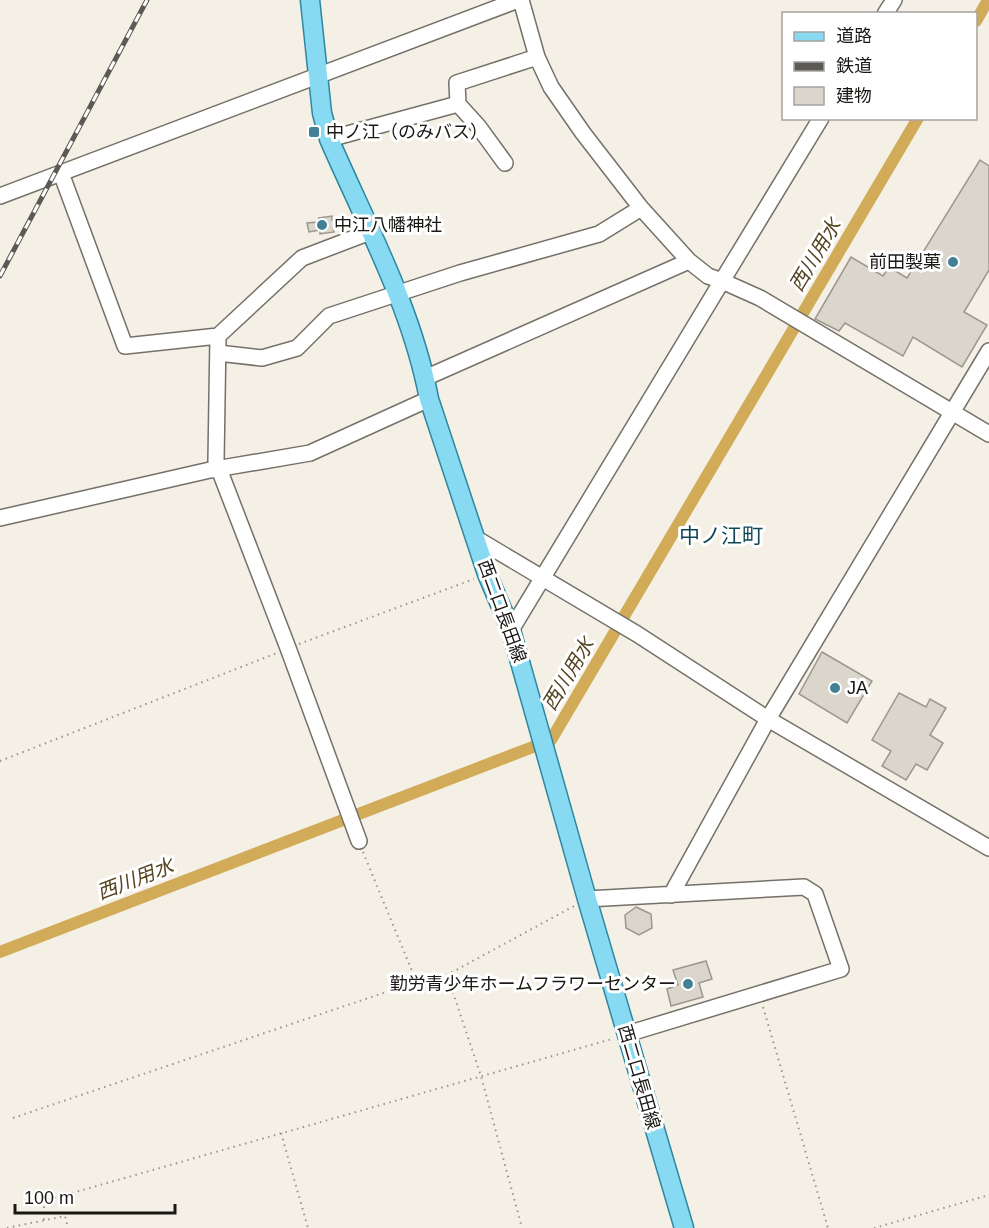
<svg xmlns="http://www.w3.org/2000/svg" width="989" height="1228" viewBox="0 0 989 1228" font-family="Arial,'Noto Sans JP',sans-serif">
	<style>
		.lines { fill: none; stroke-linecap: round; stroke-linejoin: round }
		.canal { stroke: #d1ab58; stroke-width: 12 }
		.building { fill: #dbd6cc; stroke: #9c978e; stroke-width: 1.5 }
		.minor-casing { stroke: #757168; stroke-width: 18 }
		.major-casing { stroke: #2e869f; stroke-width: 21 }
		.path { stroke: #98958e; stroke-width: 2; stroke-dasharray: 1.5 4.5; stroke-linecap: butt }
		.minor { stroke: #fff; stroke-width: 15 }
		.major { stroke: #88daf2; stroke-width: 18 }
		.rail-casing { stroke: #5d5a55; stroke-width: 5 }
		.rail { stroke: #fff; stroke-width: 3; stroke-dasharray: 9; stroke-linecap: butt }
		.poi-dot { fill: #418095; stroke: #fff; stroke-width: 2 }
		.labels { text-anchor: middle; stroke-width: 6; stroke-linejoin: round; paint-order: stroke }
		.poi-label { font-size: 18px; fill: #1a1815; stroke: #fff; text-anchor: start }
		.street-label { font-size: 18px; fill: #1a1815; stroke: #fff }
		.water-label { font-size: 20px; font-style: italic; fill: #554421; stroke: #fff }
		.quarter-label { font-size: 21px; fill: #104655; stroke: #fff }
	</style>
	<rect width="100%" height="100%" fill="#f4f0e6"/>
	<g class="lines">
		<path class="canal" d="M976 21 988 0
			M0 952 551 740 918 118"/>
	</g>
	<path class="building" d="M980 160 989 166V270L964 312 987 325 962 367 913 337 903 356 845 323 839 331 815 319 851 257 883 276 889 267 907 278Z
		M332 216V220L342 218 343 226 333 228 334 232 320 234V230L309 232 307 223 319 222V218Z
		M822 652 872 681 847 723 799 694Z
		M899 693 926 707 930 699 946 708 930 735 943 743 927 770 916 764 906 780 882 766 891 751 872 740Z
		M636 907 651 914 652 928 639 935 626 928 625 915Z
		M706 961 712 979 699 983 703 997 671 1006 667 989 678 985 673 970Z"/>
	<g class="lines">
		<defs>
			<path id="minor" d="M521 0 537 57 551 87 583 133 641 208 689 261 708 276 722 281 821 118
				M885 14 894 0
				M458 104 478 126 505 163
				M329 139 458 104 457 83 537 57
				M61 173 125 346 218 336 216 461 219 469 288 648 359 841
				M0 196 518 0
				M218 336 302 258 370 232
				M218 353 262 358 297 348 329 316 460 273 599 234 641 208
				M425 378 689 261
				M0 518 210 470 310 453 429 399
				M477 539 637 634 768 719 989 848
				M511 630 722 281 760 298 989 434
				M671 895 768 719 989 351
				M587 899 804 887 815 894 841 969 627 1034"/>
			<path id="major" d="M310 0 322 113 329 139C366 224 412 308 429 399L487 574 511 630 587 899 684 1228"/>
		</defs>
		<use href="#minor" class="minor-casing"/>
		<use href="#major" class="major-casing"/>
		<path class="path" d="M299 644 474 579
			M0 761 277 653
			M363 852 417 983
			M447 975 481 1076 522 1228
			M763 1007 828 1228
			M13 1118 398 988 447 975 574 906
			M281 1133 308 1228
			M44 1220V1201L612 1039
			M7 1228 65 1216 68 1228
			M874 1228 989 1195"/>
		<use href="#minor" class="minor"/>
		<use href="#major" class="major"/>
		<defs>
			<path id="rail" d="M0 276 147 0"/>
		</defs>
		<use href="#rail" class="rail-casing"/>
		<use href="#rail" class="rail"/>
	</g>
	<g class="poi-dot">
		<rect x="308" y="126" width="12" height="12" rx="3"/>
		<circle cx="322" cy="225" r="6"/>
		<circle cx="953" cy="262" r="6"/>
		<circle cx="835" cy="688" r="6"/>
		<circle cx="688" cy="984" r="6"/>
	</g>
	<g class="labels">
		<g class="poi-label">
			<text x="326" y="138">中ノ江（のみバス）</text>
			<text x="334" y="231">中江八幡神社</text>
			<text x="941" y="268" text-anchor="end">前田製菓</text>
			<text x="847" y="694">JA</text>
			<text x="676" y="990" text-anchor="end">勤労青少年ホームフラワーセンター</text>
		</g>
		<g class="street-label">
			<text transform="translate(502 611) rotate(70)" y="6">西二口長田線</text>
			<text transform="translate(639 1077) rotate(74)" y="6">西二口長田線</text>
		</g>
		<g class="water-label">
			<text transform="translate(815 255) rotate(-59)" y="7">西川用水</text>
			<text transform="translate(568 674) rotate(-59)" y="7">西川用水</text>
			<text transform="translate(135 879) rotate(-21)" y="7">西川用水</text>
		</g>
		<g class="quarter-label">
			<text x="721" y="543">中ノ江町</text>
		</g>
	</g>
	<rect x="782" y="12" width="195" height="108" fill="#ffffff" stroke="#a3a3a1" stroke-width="1.5"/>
	<rect x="794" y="32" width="30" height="9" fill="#88daf2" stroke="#a3a3a1" stroke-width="1.5"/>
	<text x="836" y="42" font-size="18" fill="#1a1815">道路</text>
	<rect x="794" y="62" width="30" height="9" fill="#5d5a55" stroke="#a3a3a1" stroke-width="1.5"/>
	<text x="836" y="72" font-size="18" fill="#1a1815">鉄道</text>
	<rect x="794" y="87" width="30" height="18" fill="#dbd6cc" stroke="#a3a3a1" stroke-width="1.5"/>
	<text x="836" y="102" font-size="18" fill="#1a1815">建物</text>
	<path d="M15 1204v9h160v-9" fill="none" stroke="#1a1815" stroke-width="3"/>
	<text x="24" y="1204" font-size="18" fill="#1a1815" stroke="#ffffff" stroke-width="4.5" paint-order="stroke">100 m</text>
</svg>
